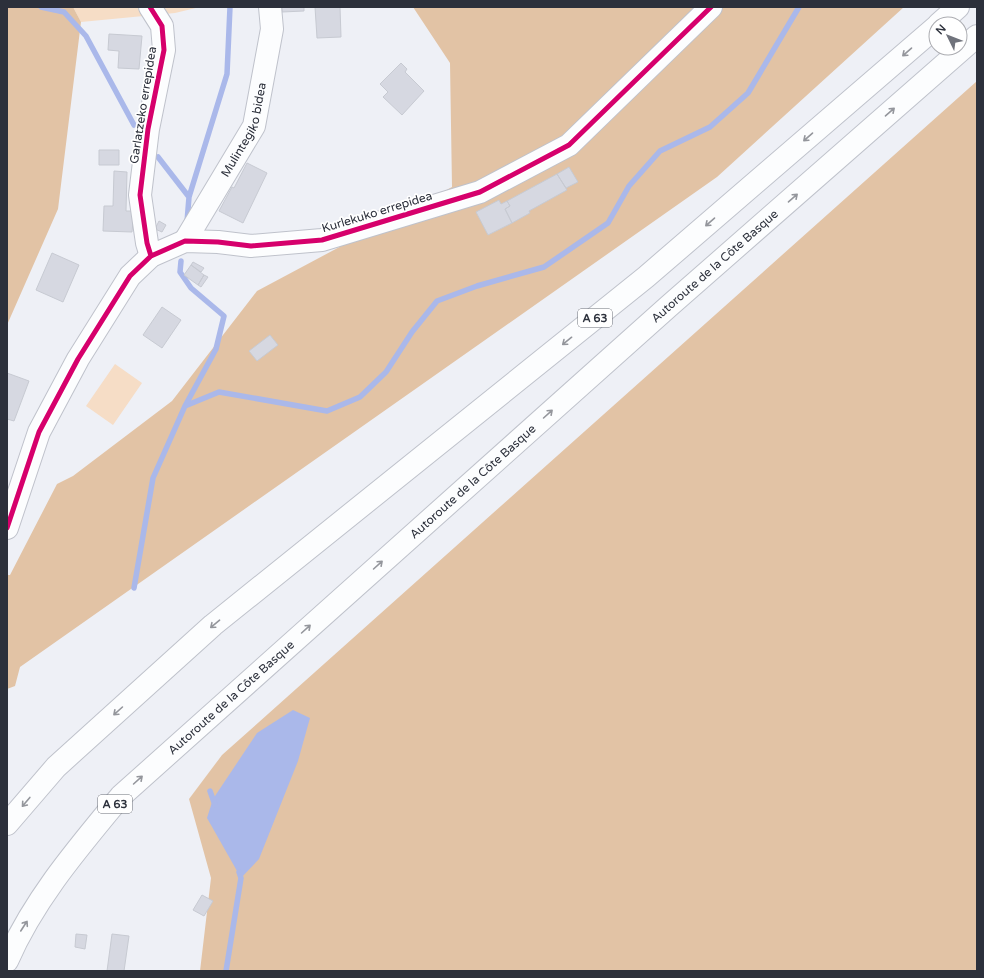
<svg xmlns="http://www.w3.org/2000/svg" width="984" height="978" viewBox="0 0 984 978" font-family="'Varela Round',sans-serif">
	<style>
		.green { fill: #f6ddc6 }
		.forest { fill: #e2c3a5 }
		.water { fill: #aab8ea }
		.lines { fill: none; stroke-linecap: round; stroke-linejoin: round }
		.stream { stroke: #aab8ea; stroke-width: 5.5 }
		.building { fill: #d6d8e1; stroke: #c7cad2 }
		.minor-casing { stroke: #bfc2cb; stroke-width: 24 }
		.highway-casing { stroke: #bfc2cb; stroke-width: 24 }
		.minor { stroke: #fcfdfe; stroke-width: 22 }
		.highway { stroke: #fcfdfe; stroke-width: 22 }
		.cycleway-casing { stroke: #fff; stroke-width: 8 }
		.cycleway { stroke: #d6006c; stroke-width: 5 }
		.oneway { stroke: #94969c }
		.labels { text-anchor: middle; stroke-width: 3.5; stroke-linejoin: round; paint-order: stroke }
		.shield { fill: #fff; stroke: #6b6e76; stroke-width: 1 }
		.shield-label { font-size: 11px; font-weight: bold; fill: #2c303b }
		.street-label { font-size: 12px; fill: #2c303b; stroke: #fff }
	</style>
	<rect width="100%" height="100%" fill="#eef0f6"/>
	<path class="green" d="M73 7H200L175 13 81 22Z
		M115 364 142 383 113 425 86 406Z"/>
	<path class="forest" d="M7 7H73L81 22 58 209 7 325Z
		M413 7H904L717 177 20 667 15 686 7 689V575H10L57 484 73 476 172 401 257 291 452 187 450 63Z
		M977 81V971H200L211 878 189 799 222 755Z"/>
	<path class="water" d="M293 710 310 718 298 761 259 859 241 878 207 818 213 799 257 733Z"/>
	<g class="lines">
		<path class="stream" d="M41 7 64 12 86 36 134 125
			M158 157 189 197 187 222
			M189 197 227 74 230 7
			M185 406 219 392 327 411 360 397 386 372 412 332 437 301 477 286 544 267 608 223 629 186 660 151 710 127 748 93 799 7
			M134 588 153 478 185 406 216 349 224 316 191 288 180 272 181 261
			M210 791 215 805
			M226 971 241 878 239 872"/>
	</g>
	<path class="building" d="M282 7H304V11L282 12Z
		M315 7H340L341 37 317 38Z
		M109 34 142 36 139 69 118 68 119 51 108 50Z
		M401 63 407 69 405 72 424 91 402 115 383 97 388 92 380 84Z
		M99 150H119V165H99Z
		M247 163 267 173 243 223 219 211 232 187 234 188Z
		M569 167 578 182 566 188 557 174Z
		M114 171 127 172 126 211H134L132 232 103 231 104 206H113Z
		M557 174 567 190 529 211 530 213 512 223 505 209 510 206 507 201Z
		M499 200 501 204 507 201 510 206 505 209 512 223 488 235 476 212Z
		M159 221 166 225 162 232 155 229Z
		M52 253 79 265 63 302 36 290Z
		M193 262 204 268 201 272 191 265Z
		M191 265 204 275 198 285 184 275Z
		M204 275 208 277 201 287 198 285Z
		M162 307 181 320 162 348 143 335Z
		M270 335 278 345 257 361 249 351Z
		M7 373 29 381 14 421 7 419Z
		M202 895 213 901 204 916 193 910Z
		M76 934 87 935 85 949 75 947Z
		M112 934 129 936 124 971H107Z"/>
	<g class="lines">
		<defs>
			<g id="minor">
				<path d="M150 7 162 26 164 50 148 129 140 195 147 243 151 256"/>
				<path id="s1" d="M185 241 254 126 272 29 270 7"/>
				<path d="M7 528 39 432 78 359 130 276 151 256 185 241 218 242 251 246 322 240 480 192 569 145 711 7"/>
			</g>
			<g id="highway">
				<path d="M939 24 958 7"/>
				<path d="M7 824 56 767 213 625 646 277 936 27"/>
				<path id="s2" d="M7 961C34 899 78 848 121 796L669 306 977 36"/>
			</g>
		</defs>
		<use href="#minor" class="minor-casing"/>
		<use href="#highway" class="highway-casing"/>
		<use href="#minor" class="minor"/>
		<use href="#highway" class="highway"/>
		<defs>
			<path id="cycleway" d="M150 7 162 26 164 50 148 129 140 195 147 243 151 256
				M7 528 39 432 78 359 130 276 151 256 185 241 218 242 251 246 322 240 480 192 569 145 711 7"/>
		</defs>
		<use href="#cycleway" class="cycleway-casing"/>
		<use href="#cycleway" class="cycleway"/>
	</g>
	<defs><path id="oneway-shaft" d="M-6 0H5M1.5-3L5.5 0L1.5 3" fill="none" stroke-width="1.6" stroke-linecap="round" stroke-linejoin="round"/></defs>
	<g class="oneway">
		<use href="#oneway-shaft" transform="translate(907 52) rotate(139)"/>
		<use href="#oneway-shaft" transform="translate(890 112) rotate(-41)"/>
		<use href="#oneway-shaft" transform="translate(808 137) rotate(139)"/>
		<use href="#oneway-shaft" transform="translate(793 198) rotate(-41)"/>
		<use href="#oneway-shaft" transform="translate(710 222) rotate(139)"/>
		<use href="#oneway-shaft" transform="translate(567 341) rotate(141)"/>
		<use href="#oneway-shaft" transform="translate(548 414) rotate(-42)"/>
		<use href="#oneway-shaft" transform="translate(378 565) rotate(-42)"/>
		<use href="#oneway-shaft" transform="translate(215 624) rotate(140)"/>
		<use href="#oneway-shaft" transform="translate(306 629) rotate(-42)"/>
		<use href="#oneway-shaft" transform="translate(118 711) rotate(138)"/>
		<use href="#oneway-shaft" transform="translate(138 780) rotate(-42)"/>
		<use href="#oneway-shaft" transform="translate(26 802) rotate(130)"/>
		<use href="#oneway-shaft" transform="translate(24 926) rotate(-57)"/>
	</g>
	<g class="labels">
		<g class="shield">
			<rect x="578" y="309" width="34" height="18" rx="3"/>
			<rect x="98" y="795" width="34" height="18" rx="3"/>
		</g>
		<g class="shield-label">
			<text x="595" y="322">A 63</text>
			<text x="115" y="808">A 63</text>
		</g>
		<g class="street-label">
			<text transform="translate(143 105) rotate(-81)" y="4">Garlatzeko errepidea</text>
			<text dy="4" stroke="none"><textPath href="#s1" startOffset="127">Mulintegiko bidea</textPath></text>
			<text transform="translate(377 212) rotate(-17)" y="4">Kurlekuko errepidea</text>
			<text dy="4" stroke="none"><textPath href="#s2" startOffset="997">Autoroute de la Côte Basque</textPath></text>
			<text dy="4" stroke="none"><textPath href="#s2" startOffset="673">Autoroute de la Côte Basque</textPath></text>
			<text dy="4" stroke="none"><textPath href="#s2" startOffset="349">Autoroute de la Côte Basque</textPath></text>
		</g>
	</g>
	<rect width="984" height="978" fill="none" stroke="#2c303b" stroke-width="16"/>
	<g transform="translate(948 36) rotate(313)"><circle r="19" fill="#ffffff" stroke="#abacb1"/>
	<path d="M0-3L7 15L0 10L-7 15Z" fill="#70737c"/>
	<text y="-6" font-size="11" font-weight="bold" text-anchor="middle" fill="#2c303b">N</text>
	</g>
</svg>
